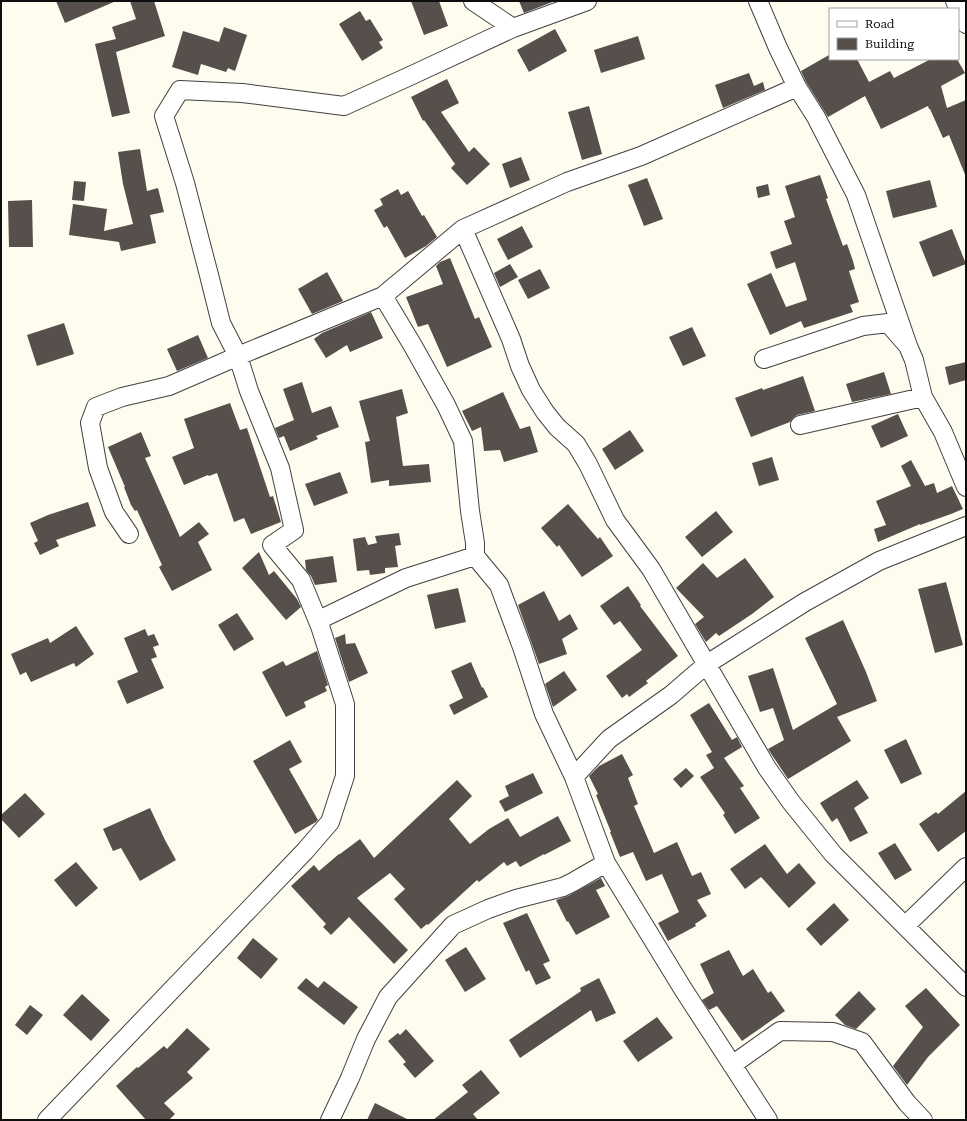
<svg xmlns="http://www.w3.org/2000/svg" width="967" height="1121" viewBox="0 0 967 1121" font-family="'Roboto Serif',serif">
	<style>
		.building { fill: #564f4b }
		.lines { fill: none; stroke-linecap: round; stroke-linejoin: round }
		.minor-casing { stroke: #414141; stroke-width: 20 }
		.minor { stroke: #fff; stroke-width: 18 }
	</style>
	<rect width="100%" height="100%" fill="#fefcef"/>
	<path class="building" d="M56 1H116L65 23Z
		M130 1H154L165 36 116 52 130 113 112 117 95 44 116 39 112 27 136 19Z
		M411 1H439L448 26 424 35Z
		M519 1H555L524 13Z
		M360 11 366 21 370 19 383 40 379 42 383 48 362 61 339 24Z
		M224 27 247 35 235 71 228 68 226 72 201 64 198 75 172 67 183 31 219 42Z
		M555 29 567 51 529 72 517 50Z
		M638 36 645 59 601 73 594 50Z
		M829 55 830 59H857L869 82 890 71 894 78 931 59H957L965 73 941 86 947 108 966 100V177L949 135 943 138 930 109H929L928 106 881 129 865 96 828 117 806 82 801 71Z
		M749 73 754 86 763 82 765 90 723 108 715 85Z
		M447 79 459 103 441 112 469 152 474 147 490 164 467 185 451 168 455 164 424 120 423 121 411 97Z
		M589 106 602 154 582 160 568 112Z
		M140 149 147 191 158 188 164 212 150 215 156 243 121 251 119 242 69 235 73 204 107 209 104 231 133 224 123 184 118 152Z
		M521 157 530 180 510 188 502 164Z
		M820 175 828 198 826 199 843 246 847 244 853 261 855 269 849 271 859 302 850 305 853 312 804 328 801 321 770 335 747 284 771 273 786 307 807 300 795 262 776 269 770 252 792 244 784 221 795 217 785 186Z
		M647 178 663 219 644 226 628 185Z
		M930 180 937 207 893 218 886 191Z
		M74 181 86 182 84 201 72 200Z
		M768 184 770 195 758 198 756 187Z
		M398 189 401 195 408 191 422 216 424 215 437 237 426 246 405 258 387 226 384 228 374 210 383 205 380 199Z
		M32 200 33 247H9L8 201Z
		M522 226 533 247 508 260 497 239Z
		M952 229 966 264 933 277 919 242Z
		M450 258 475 319 479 317 492 347 447 367 428 324 418 327 406 297 443 284 436 266 440 262Z
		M510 264 518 277 500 287 494 273Z
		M540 269 550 288 528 299 518 280Z
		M327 272 343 301 312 314 298 289Z
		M371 312 383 338 350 352 347 345 326 358 314 339 322 333Z
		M64 323 74 354 37 366 27 335Z
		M692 327 706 356 683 366 669 337Z
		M198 335 208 358 177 371 167 349Z
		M966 362V380L949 385 945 367Z
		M884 372 891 394 852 402 846 384Z
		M803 376 815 411 797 415 793 418 790 422 751 437 735 398 762 388 763 390Z
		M302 382 312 413 331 406 339 427 316 436 318 439 290 451 284 436 279 438 275 428 294 420 283 389Z
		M402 389 408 413 396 417 403 466 429 464 431 482 389 486V480L371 483 365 442 370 441 359 401Z
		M503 392 520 429 530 426 538 452 504 462 500 450 484 451 481 427 472 431 462 411Z
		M230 403 240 430 247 428 270 497 273 496 281 522 251 534 244 518 234 522 217 473 209 476 208 475 184 485 172 457 194 448 184 419Z
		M898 414 908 436 881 448 871 426Z
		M630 430 644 451 615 470 602 449Z
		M141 432 151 456 145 458 180 537 199 522 209 534 198 542 212 570 172 591 159 567 162 565 137 510 135 511 131 505 124 487H125L108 447Z
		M772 457 779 480 759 486 752 463Z
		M911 460 925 486 934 483 937 493 952 486 963 509 951 514 920 525V524L878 542 874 529 886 525 876 501 911 486 901 466Z
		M340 472 348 493 314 506 305 484Z
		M88 502 96 526 56 540 59 546 40 555 34 543 38 541 30 523 48 515Z
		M568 504 598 539 600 537 613 556 582 577 559 545 557 547 541 528Z
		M716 511 733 532 702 557 685 537Z
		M399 533 401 545 395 546 398 567 385 568V573L370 575 369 570 357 571 353 539 365 537 368 545 377 543 375 536Z
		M259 552 269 575 274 571 297 599 301 607 286 620 242 568Z
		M333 556 337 582 315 585 311 576 306 570 305 560Z
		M745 558 774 597 752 614 719 636 716 633 706 642 695 624 704 617 676 588 703 563 717 578Z
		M946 582 963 645 935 653 918 589Z
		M628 586 641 605 640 606 678 656 646 681 648 683 629 697 627 694 622 698 606 676 642 650 620 621 614 625 600 606Z
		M458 588 466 622 435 629 427 595Z
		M544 591 559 621 570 614 578 629 562 639 567 654 539 664 518 605Z
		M237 613 254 639 234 651 218 625Z
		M843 620 866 672 877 701 837 717 851 741 788 779 768 749 784 740 773 708 760 712 748 676 773 668 793 730 837 704 805 638Z
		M76 626 94 654 76 667 74 663 31 682 26 672 20 675 11 654 48 638 50 643Z
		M145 629 148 636 154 634 159 645 153 647 157 657 151 659 164 688 127 704 117 681 138 672 124 638Z
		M345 634 346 644 355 643 368 673 349 682 335 638Z
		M317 651 328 685 325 687 327 691 304 702 306 707 286 717 262 672 283 661 286 666Z
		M471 662 482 688 483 687 488 697 454 715 449 705 463 698 451 671Z
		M564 671 577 690 553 707 545 684Z
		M709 703 732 740 737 737 742 747 724 758 744 786 740 788 760 818 735 834 723 815 725 813 700 777 714 768 706 755 712 752 690 715Z
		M906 739 922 774 901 784 884 750Z
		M290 740 302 762 289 769 318 820 316 822 295 834 253 761Z
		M622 754 633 775 628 778 638 804 634 806 654 853 677 842 692 876 701 872 711 894 697 900 707 916 695 924 696 926 668 941 658 923 679 912 662 874 646 881 633 852 620 857 610 832H611L596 795 598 794 589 776 599 766Z
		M686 768 694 776 681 788 673 779Z
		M533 773 543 793 505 812 499 801 509 796 505 786Z
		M457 780 472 796 449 819 470 844 489 829 508 818 520 837 558 816 571 841 544 855V854L520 867 516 861 507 866 504 862 479 882 477 880 428 925 427 924 421 929 394 899 405 889 390 873 357 898 408 950 394 964 349 917 331 935 323 927 326 924 291 886 314 865 319 871 339 854H340L360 839 374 858Z
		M857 780 869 798 854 808 868 833 850 842 837 818 832 822 820 803Z
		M966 791V831L938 852 919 824 936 812 938 814Z
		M25 793 45 814 19 838 1 819V815Z
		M150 808 165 840 176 860 140 881 121 848 113 851 103 829Z
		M895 843 912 870 895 880 878 853Z
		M765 844 787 874 799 863 816 883 789 908 761 877 745 889 730 869Z
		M76 862 98 888 76 907 54 880Z
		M601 878 605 886 596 890 610 917 576 935 568 921 567 922 556 900 568 896Z
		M834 903 849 920 821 946 806 929Z
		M527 913 550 961 543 964 551 978 536 985 529 970 526 972 503 923Z
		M253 938 278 959 261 979 237 958Z
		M466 947 486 979 465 992 445 960Z
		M729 950 743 976 753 969 768 993 771 991 785 1011 742 1041 717 1006 709 1010 702 1000 714 993 700 964Z
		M306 978 318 988 324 981 358 1007 344 1025 297 988Z
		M599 978 616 1013 596 1022 591 1010 520 1058 509 1040 581 991 580 988Z
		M926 988 960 1025 928 1057 907 1085 893 1066 923 1027 905 1006Z
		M859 991 876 1009 856 1029 845 1025 835 1015Z
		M82 994 110 1020 91 1041 63 1015Z
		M30 1005 43 1015 27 1035 15 1025Z
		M657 1017 673 1038 638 1062 623 1041Z
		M187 1028 210 1049 187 1072 193 1078 164 1103 175 1114 169 1120H146L116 1086 137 1067 138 1068 164 1046 167 1049Z
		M406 1029 434 1061 415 1078 403 1064 406 1062 388 1041 398 1033 400 1035Z
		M481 1070 500 1093 473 1114 478 1120H433L468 1092 462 1085Z
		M375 1103 409 1120H367Z"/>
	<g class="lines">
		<defs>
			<path id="minor" d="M473 1 513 28
				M758 1 778 48 797 87 816 117 856 195 908 346
				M955 1 966 24
				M463 229 511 339 520 366 531 390 545 412 557 427 576 444 588 464 615 520 651 569 767 768 791 802 833 854 966 987
				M383 296 413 346 446 405 463 441 470 511 475 543V556L499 585 522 647 544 714 574 777 606 863 683 989 768 1120
				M764 359 863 326 888 323 908 346 914 360 923 397 943 432 966 487
				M800 425 923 397
				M129 534 114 512 98 468 90 423 96 407 122 397 169 386 213 367 238 356 383 296 463 229 567 182 641 156 797 87
				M317 619 325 617 406 578 475 556
				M574 777 609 739 671 695 707 664 805 602 879 561 966 526
				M905 926 966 867
				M732 1065 780 1031 833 1032 862 1042 907 1103 923 1120
				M47 1120 305 851 330 822 345 776V704L320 626 301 580 272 545 294 530 280 468 249 391 238 356 221 323 209 275 185 183 164 116 180 90 242 93 344 106 410 76 513 28 587 1
				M330 1120 350 1078 366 1039 388 997 453 925 488 909 516 899 563 887 573 882 606 863"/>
		</defs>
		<use href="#minor" class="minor-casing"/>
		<use href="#minor" class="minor"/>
	</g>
	<rect width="967" height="1121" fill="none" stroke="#0e0e0e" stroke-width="4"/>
	<rect x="829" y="8" width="130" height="52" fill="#ffffff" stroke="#9f9f9f"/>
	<rect x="837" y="21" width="20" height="6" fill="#ffffff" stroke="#9f9f9f"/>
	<text x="865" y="28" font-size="12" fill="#0e0e0e">Road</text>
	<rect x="837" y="38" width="20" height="12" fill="#564f4b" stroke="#9f9f9f"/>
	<text x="865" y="48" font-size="12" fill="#0e0e0e">Building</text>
</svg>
